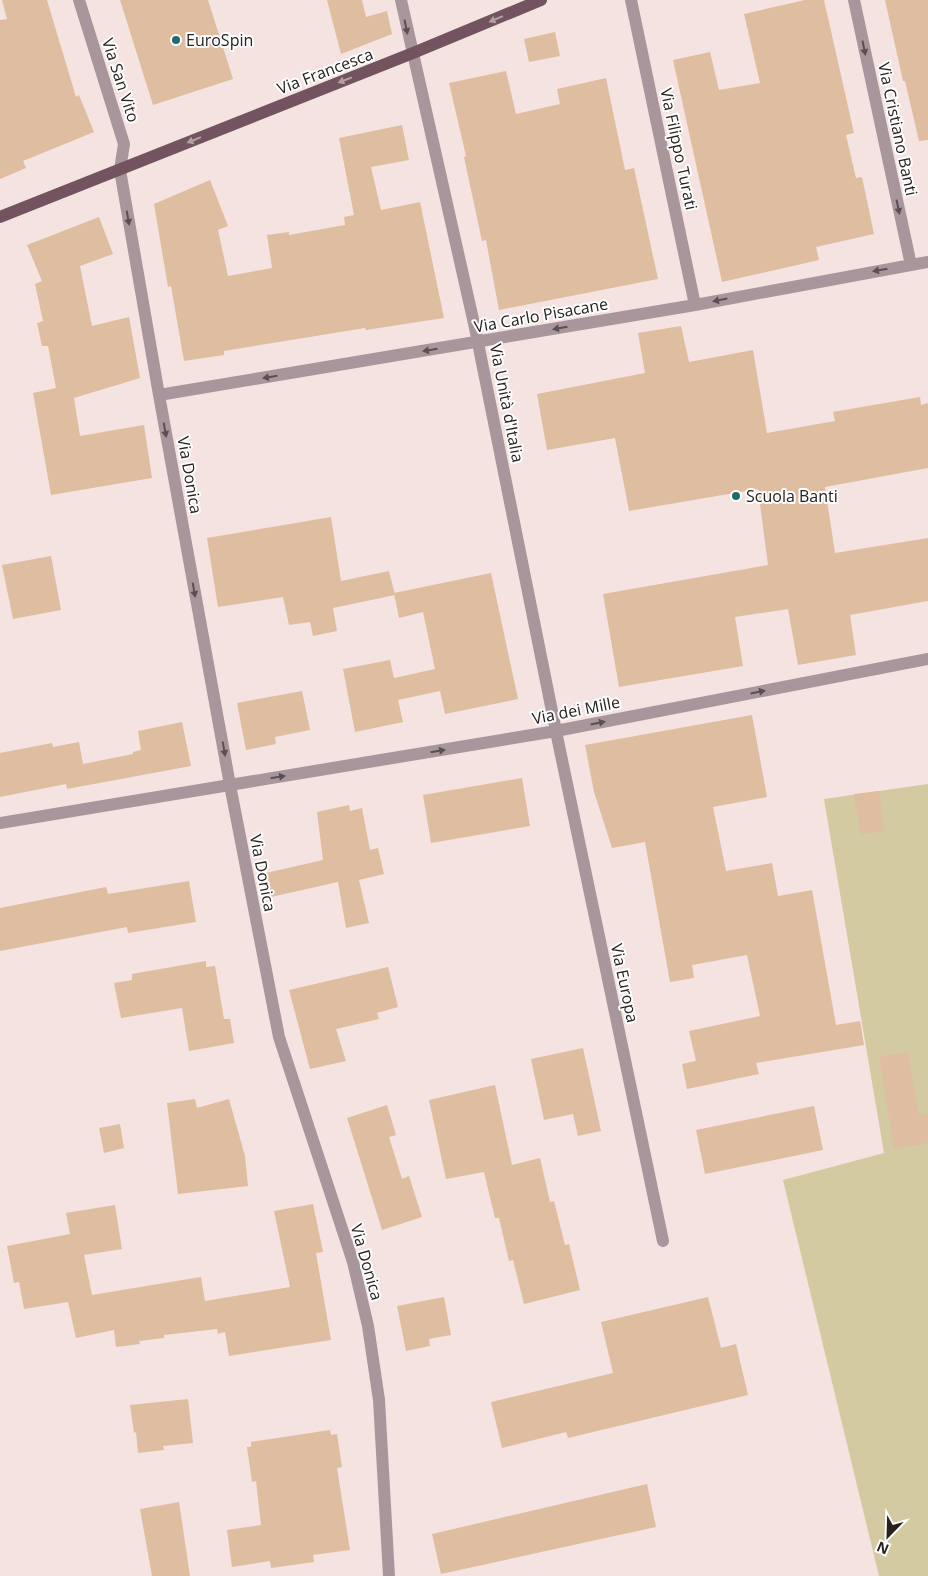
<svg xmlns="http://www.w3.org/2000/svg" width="928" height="1576" viewBox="0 0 928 1576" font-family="'Open Sans',sans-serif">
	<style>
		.green { fill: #d3caa1 }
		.building { fill: #dfbda0 }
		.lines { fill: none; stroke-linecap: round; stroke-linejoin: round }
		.minor { stroke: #a9969d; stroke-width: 12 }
		.major { stroke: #73535f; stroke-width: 12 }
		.oneway { fill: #b2a0a7 }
		.oneway2 { fill: #5a4f51 }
		.poi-dot { fill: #1e6a6d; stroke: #fff; stroke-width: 2 }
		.labels { text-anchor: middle; stroke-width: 4; stroke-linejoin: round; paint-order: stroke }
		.poi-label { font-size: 16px; fill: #26201f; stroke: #fff; text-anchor: start }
		.street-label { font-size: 16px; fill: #26201f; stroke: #fff }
	</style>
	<rect width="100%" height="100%" fill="#f4e3e1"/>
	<path class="green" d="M928 784V1576H879L783 1180 884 1153 824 799Z"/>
	<path class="building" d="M2 0H47L76 97 79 95 94 132 23 161 26 168 0 179V20L7 19Z
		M120 0H208L233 79 153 105Z
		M327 0H362L366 17 387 11 392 34 341 54Z
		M805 0H824L854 133 846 135 856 178 862 177 874 234 816 247 819 260 722 282 673 60 710 52 719 90 760 83 744 14Z
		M885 0H928V140L919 141 905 81H903Z
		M555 32 560 56 529 62 524 39Z
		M506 71 516 114 560 104 557 89 606 78 625 170 634 168 658 279 499 310 486 240 482 241 464 157 466 156 449 83Z
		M402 125 409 160 371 167 381 210 420 202 444 318 366 330 365 328 224 351V355L184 361 171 286 168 287 154 204 210 180 228 226 218 230 228 276 272 268 267 235 289 232V235L345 225 344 217 354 215 339 138Z
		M99 217 113 254 80 266 92 326 129 317 140 378 74 398 80 436 144 425 152 478 51 495 33 393 56 388 48 346H42L37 323 43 321 35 284 42 281 27 245Z
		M681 326 689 362 753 350 767 433 835 421 833 412 920 397 921 405 928 403V468L825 487 835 553 928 538V601L850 615 856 655 798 665 788 609 735 617 743 666 619 687 603 594 768 565 758 489 629 511 615 438 547 450 537 394 645 373 638 333Z
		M331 517 341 581 389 571 395 595 333 608 337 631 313 636 310 622 289 625 283 597 218 607 207 538Z
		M51 556 61 610 13 619 2 565Z
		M491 573 518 699 445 714 440 691 398 700 403 722 355 732 343 669 390 660 394 678 435 669 423 612 399 618 394 593Z
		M302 691 310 730 275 737 276 744 246 750 237 703Z
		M752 715 767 797 713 807 726 871 772 863 778 896 812 890 836 1025 860 1021 864 1045 756 1063 759 1074 687 1089 682 1064 696 1061 689 1031 760 1016 747 955 692 965 694 978 670 982 645 842 612 848 594 792 585 745Z
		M182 722 191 766 67 789 66 784 0 797V753L52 743 53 747 79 742 83 764 133 754V752L141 750 138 731Z
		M522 778 530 826 431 843 423 795Z
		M879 791 884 831 860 834 854 794Z
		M349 805 350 811 362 808 370 850 378 848 384 874 359 880 369 923 346 928 338 882 271 897 266 873 323 860 317 812Z
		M189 881 196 922 128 933 127 927 0 951V908L106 887 108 894Z
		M206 961V967L215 966 224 1019H230L234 1043 189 1051 182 1008 121 1018 114 983 132 980V974Z
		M388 967 398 1007 377 1013 379 1019 336 1029 346 1061 310 1069 289 990Z
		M583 1048 601 1131 578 1136 573 1114 544 1120 531 1059Z
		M908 1052 919 1115 928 1113V1143L894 1149 879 1057Z
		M495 1085 512 1165 540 1158 550 1202 554 1201 565 1245 569 1244 580 1290 524 1304 513 1260 509 1261 499 1218H495L484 1172 446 1179 429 1100Z
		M195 1099 197 1108 229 1099 245 1156 248 1186 178 1194 167 1103Z
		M387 1105 396 1135 389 1137 402 1179 409 1176 422 1217 382 1230 347 1118Z
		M814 1106 823 1150 705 1174 696 1130Z
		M120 1124 124 1148 104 1153 99 1128Z
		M313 1204 323 1252 316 1253 331 1340 229 1356 225 1332 218 1334 217 1329 164 1335V1338L139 1341 140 1344 116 1347 114 1330 76 1338 68 1302 24 1309 19 1282 14 1283 7 1246 70 1234 66 1213 115 1205 122 1249 84 1255 92 1295 201 1277 205 1301 290 1287 274 1211Z
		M444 1297 451 1335 429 1339 430 1346 406 1351 397 1306Z
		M708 1297 721 1348 736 1344 748 1395 568 1438 566 1432 502 1448 491 1402 613 1373 601 1322Z
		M188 1399 193 1443 163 1446 164 1450 138 1453 136 1432 134 1433 130 1405Z
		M330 1430 331 1435 337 1434 342 1467 337 1468 350 1550 313 1555 314 1562 271 1568 270 1561 232 1567 227 1530 261 1525 256 1481 252 1482 247 1447H251V1442Z
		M647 1484 656 1527 441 1574 432 1534Z
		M179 1502 190 1576H152L140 1509Z"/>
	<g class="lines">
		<path class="minor" d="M79 0 124 144 120 170 159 395 230 785 279 1037 353 1262 368 1326 379 1400 389 1576
			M401 0 475 328 558 741 663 1241
			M631 0 695 305
			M854 0 911 265
			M159 395 695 305 928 262
			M0 823 556 731 928 659"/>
		<path class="major" d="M0 217 413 53 541 0"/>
	</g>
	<defs><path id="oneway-solid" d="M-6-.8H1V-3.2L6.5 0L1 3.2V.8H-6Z" transform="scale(1.25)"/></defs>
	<g class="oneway">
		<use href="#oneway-solid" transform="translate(496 19) rotate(157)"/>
		<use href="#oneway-solid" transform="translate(345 80) rotate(159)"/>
		<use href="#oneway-solid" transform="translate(194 140) rotate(158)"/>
	</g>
	<g class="oneway2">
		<use href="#oneway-solid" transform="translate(406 27) rotate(78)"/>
		<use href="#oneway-solid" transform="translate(864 48) rotate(78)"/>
		<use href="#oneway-solid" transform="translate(898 207) rotate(78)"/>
		<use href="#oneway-solid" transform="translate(128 218) rotate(80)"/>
		<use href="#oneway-solid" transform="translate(880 270) rotate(170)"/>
		<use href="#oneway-solid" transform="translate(720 300) rotate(169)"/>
		<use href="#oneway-solid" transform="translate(560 328) rotate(170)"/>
		<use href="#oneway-solid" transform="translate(430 350) rotate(171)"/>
		<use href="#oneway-solid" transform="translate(270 377) rotate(171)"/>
		<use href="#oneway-solid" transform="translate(165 430) rotate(80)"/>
		<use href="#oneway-solid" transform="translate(194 590) rotate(80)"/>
		<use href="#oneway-solid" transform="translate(758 692) rotate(-11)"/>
		<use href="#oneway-solid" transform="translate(598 723) rotate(-11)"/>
		<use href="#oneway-solid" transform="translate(224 749) rotate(80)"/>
		<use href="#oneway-solid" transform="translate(438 751) rotate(-9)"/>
		<use href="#oneway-solid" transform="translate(278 777) rotate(-9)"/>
	</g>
	<g class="poi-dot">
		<circle cx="176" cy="40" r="5"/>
		<circle cx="736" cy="496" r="5"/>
	</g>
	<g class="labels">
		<g class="poi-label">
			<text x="186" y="46">EuroSpin</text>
			<text x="746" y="502">Scuola Banti</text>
		</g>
		<g class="street-label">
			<text transform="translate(325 71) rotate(-21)" y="6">Via Francesca</text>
			<text transform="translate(121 80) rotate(72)" y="6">Via San Vito</text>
			<text transform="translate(898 129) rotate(78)" y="6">Via Cristiano Banti</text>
			<text transform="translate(679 149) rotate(78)" y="6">Via Filippo Turati</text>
			<text transform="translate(541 315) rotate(-10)" y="6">Via Carlo Pisacane</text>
			<text transform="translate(507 403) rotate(79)" y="6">Via Unità d'Italia</text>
			<text transform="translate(190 475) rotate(80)" y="6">Via Donica</text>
			<text transform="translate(576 710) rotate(-11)" y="6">Via dei Mille</text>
			<text transform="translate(263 873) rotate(79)" y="6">Via Donica</text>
			<text transform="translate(625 983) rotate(78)" y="6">Via Europa</text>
			<text transform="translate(367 1262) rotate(74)" y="6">Via Donica</text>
		</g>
	</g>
	<g transform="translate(888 1536) rotate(203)" stroke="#ffffff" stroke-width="4" paint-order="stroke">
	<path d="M0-4L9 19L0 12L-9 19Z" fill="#26201f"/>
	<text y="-8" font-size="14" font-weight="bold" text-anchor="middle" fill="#26201f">N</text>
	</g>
</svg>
